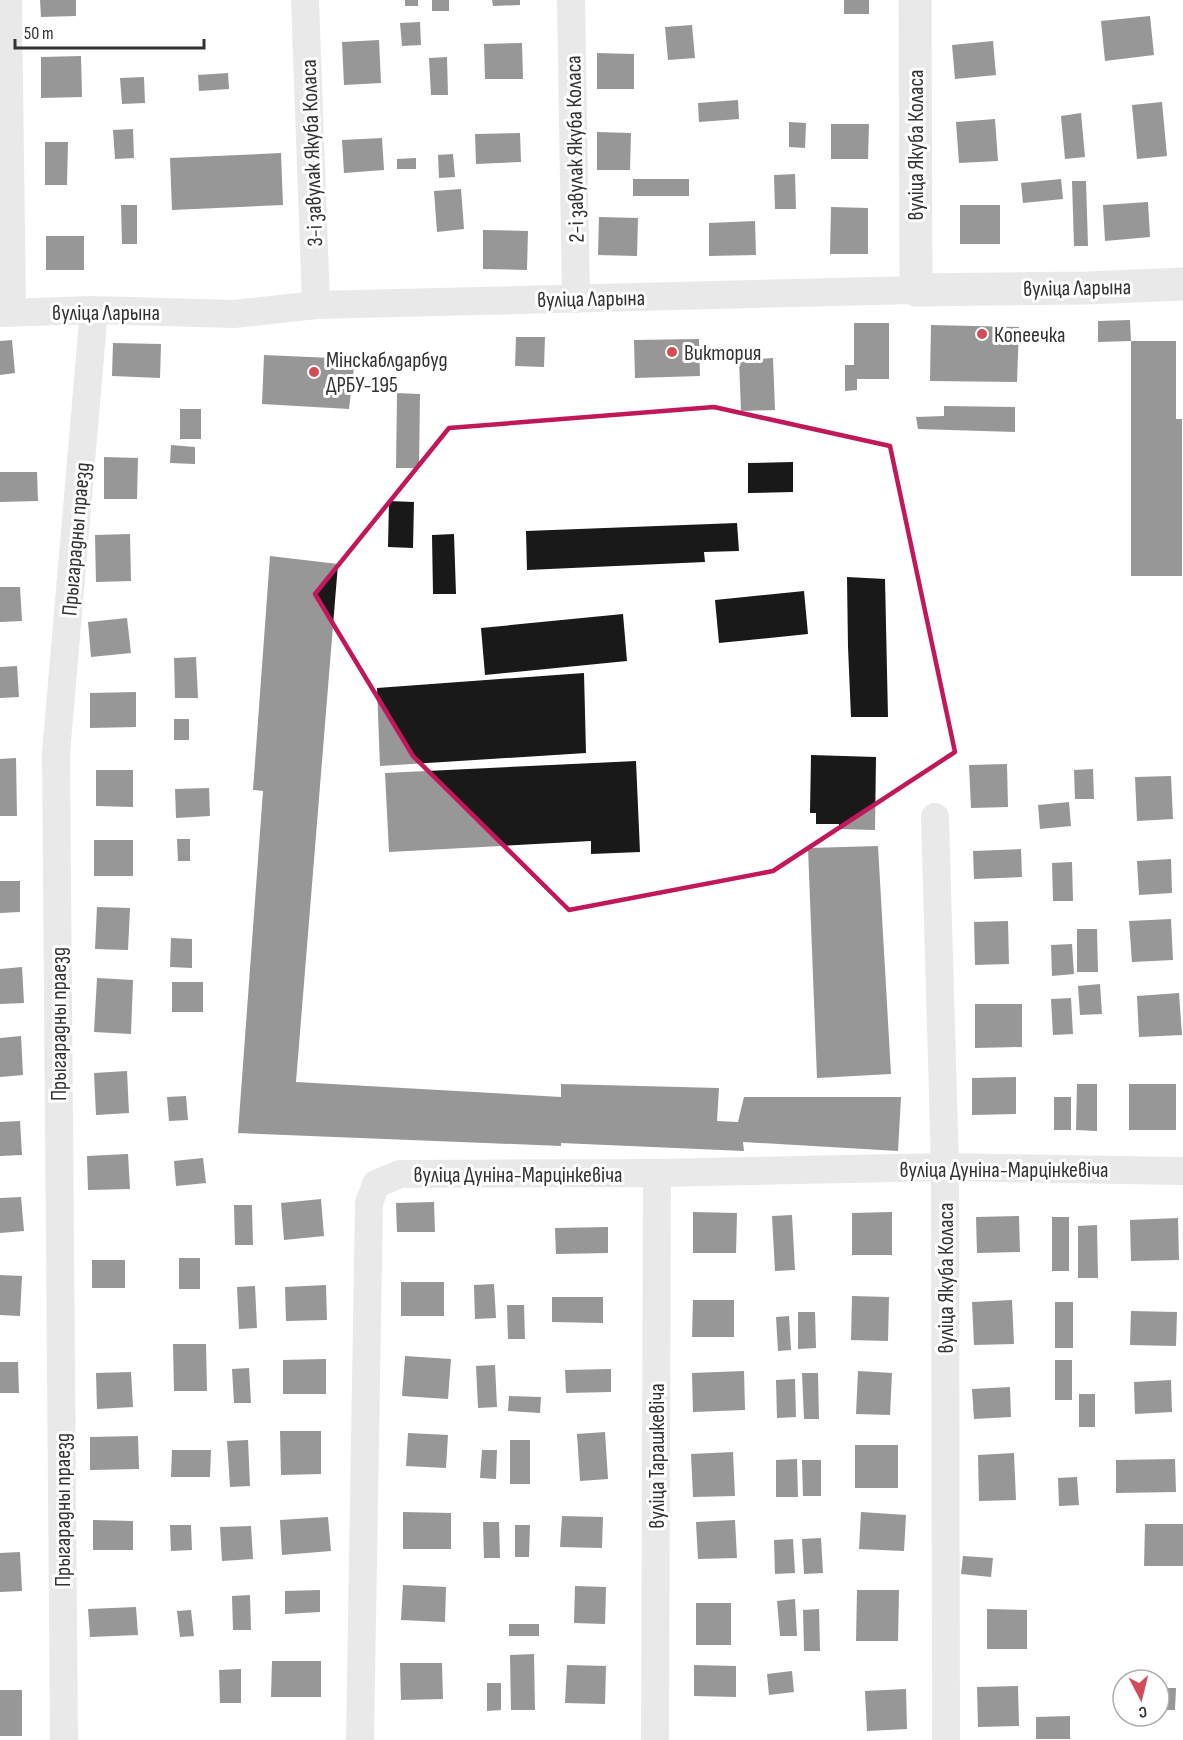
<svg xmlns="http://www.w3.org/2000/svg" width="1183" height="1740" viewBox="0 0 1183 1740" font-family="'Sofia Sans Condensed',sans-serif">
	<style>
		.building { fill: #191919 }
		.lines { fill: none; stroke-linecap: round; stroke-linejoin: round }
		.minor { stroke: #cfcfcf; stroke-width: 28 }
		.tertiary { stroke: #cfcfcf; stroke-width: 33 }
		.marked { fill: none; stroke: #c2185b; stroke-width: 4.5; stroke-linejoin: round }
		.poi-dot { fill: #d14b58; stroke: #fff; stroke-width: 2 }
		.labels { text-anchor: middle; stroke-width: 6; stroke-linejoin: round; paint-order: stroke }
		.street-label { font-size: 22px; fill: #323232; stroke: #fff }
		.poi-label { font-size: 22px; fill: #323232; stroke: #fff; text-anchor: start }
	</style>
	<rect width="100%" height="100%" fill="#fff"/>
	<path class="building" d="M40 0H76V16L41 17Z
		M405 0H418V6H405Z
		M432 0H449V11H432Z
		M492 0H520V5L493 6Z
		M844 0H869V14H844Z
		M1150 16 1154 55 1105 61 1101 21Z
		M420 22 421 45 402 46 400 23Z
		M692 25 695 58 668 60 665 27Z
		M379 40 381 83 344 85 342 42Z
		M993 41 996 75 955 79 952 45Z
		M522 43 523 79H485L484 44Z
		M597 53 634 54V89H597Z
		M81 56 82 97 41 98V57Z
		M447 57 448 95H431L429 58Z
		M228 73 229 89 199 91 198 75Z
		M144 77 145 103 122 104 120 78Z
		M738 100 739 119 699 122 698 103Z
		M1162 102 1167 156 1137 159 1132 105Z
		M1081 113 1085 157 1065 159 1061 116Z
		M995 119 998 161 959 163 956 122Z
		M789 122 806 123 805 148 789 147Z
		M831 124H869L868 159H831Z
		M133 129 134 158 115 159 113 130Z
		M597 132 631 133 630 170H597Z
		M520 133 521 162 476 164 475 134Z
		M382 138 384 170 344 173 342 140Z
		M45 142H68L67 185H45Z
		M281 153 283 205 172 210 170 158Z
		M453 154 455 177 439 178 438 155Z
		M416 158V169H397V159Z
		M795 174 796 209H775L774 175Z
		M633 179H689V196H633Z
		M1061 179 1063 199 1023 203 1021 183Z
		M1072 181H1086L1088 246H1074Z
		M461 189 464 229 437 232 434 191Z
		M1148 202 1150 237 1105 241 1103 205Z
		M121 205H137V244H122Z
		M960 205H1000V244H960Z
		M831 207 868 208V254H830Z
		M599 217 638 218 637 256 598 255Z
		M755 221 756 255 709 256V223Z
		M483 230 528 231 527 270 483 269Z
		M46 236H84V270H46Z
		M1130 320 1131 341 1098 342V321Z
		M854 323H889V379H857V390L845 391V365H854Z
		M931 325 1019 327 1017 382 930 381Z
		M516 337H545L544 367 515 366Z
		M699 339 700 376 635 378 634 340Z
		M12 340 15 373 0 375V341Z
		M1131 341H1176V419H1182V576H1131Z
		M113 343 161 344 160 378 112 376Z
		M264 355 355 359 349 409 262 404Z
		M773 358 775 410 741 411 739 360Z
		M397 393 420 394 419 468H396Z
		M944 406 1015 407V432L918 429 916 417 944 416Z
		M180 409H201V439H180Z
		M171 445 195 447V464L170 463Z
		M104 457 138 458 137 499H104Z
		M793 462V492L748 493V463Z
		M0 472H37L38 501 0 502Z
		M389 501 414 502 413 548 388 547Z
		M737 523 739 551 704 552 705 562 527 570 526 531Z
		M130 534 131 581 96 582 95 535Z
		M454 534 456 594H433L432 535Z
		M270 556 338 564 296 1082 561 1097V1084L719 1088 717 1121 738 1122 744 1097H901L898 1151 743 1142 744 1151 561 1143V1146L238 1133 263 791 253 790Z
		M847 577 885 579 888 717H851L848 647Z
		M0 587H20L22 621 0 622Z
		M804 591 808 634 719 643 715 600Z
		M623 614 627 661 485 675 481 628Z
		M127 618 131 653 91 657 88 622Z
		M196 657 198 698H175L174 658Z
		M17 666 19 697 0 698V667Z
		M584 673 586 753 380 766 377 688Z
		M136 692V727L90 728V693Z
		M174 719H189V740H174Z
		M811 755 876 757 875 830 839 829V824H816V813H810Z
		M16 758 17 816H0V759Z
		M636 761 640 852 591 854V841L389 852 385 773Z
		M1007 764 1008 807 971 808 969 765Z
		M1093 769 1094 799H1075L1074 770Z
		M96 770H133V807L96 806Z
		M1171 776 1173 819 1137 821 1135 777Z
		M209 788 210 816 176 818 175 789Z
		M1069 802 1071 826 1040 829 1038 805Z
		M177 839H190V861H178Z
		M94 840H133V876H94Z
		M878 846 891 1074 817 1078 808 848Z
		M1021 849 1022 877 974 879 973 851Z
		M1171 859 1172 893 1139 895 1137 861Z
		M1072 862 1073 901H1053L1052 863Z
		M0 881H20V912L0 913Z
		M97 907 130 908 128 950 95 949Z
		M1171 919 1173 960 1132 962 1129 921Z
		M1008 921 1009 964 975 965 974 922Z
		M1077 929H1097L1098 972H1077Z
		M171 938 192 939V968L170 967Z
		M1072 944 1074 974 1052 976 1051 945Z
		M22 967 24 1003 0 1004V969Z
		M97 978 133 980 131 1034 94 1032Z
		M172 982H203V1012H172Z
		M1100 984 1102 1014 1080 1015 1078 986Z
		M1179 993 1182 1035 1139 1037 1137 996Z
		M1071 998 1073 1034 1053 1035 1051 999Z
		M975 1004H1022V1047L975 1048Z
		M21 1036 23 1075 0 1077V1038Z
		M127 1071 129 1113 96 1115 94 1073Z
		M1016 1077V1114L972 1115V1078Z
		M1077 1084H1097V1131L1076 1130Z
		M1129 1084H1176V1130H1129Z
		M186 1096 188 1120 169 1121 167 1097Z
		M1054 1097H1071V1130H1054Z
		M20 1121 22 1155 0 1156V1122Z
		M128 1154 130 1189 88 1190 87 1156Z
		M203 1158 206 1183 176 1186 174 1161Z
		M21 1197 24 1231 0 1233V1198Z
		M321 1199 324 1236 284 1240 281 1203Z
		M434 1202 435 1232H397L396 1203Z
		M234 1205H252L253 1245H235Z
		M693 1212 737 1213 736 1253H693Z
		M892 1212V1255H852V1213Z
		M792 1215 795 1270 775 1271 772 1216Z
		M1019 1216 1020 1252 977 1253 976 1217Z
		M1052 1217H1069V1271H1052Z
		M1178 1218 1179 1260 1131 1261 1130 1220Z
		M1097 1225 1098 1278H1078V1226Z
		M608 1227V1253L556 1254 555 1228Z
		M179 1258H200V1289H179Z
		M92 1260H125V1288H92Z
		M0 1275 22 1276 20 1316 0 1315Z
		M401 1282H444V1316H401Z
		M494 1284 496 1318 475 1319 474 1285Z
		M326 1285 327 1320 286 1321 285 1287Z
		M255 1286 257 1328 239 1329 237 1287Z
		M852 1296 889 1297 888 1341 851 1340Z
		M552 1297H603V1323L552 1322Z
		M693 1300H734V1337H692Z
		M1012 1300 1014 1344 974 1345 972 1302Z
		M1055 1302H1073V1348H1055Z
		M507 1305H524L525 1339H508Z
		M1131 1311 1177 1312 1176 1346 1130 1345Z
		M798 1312H815L816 1348 798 1349Z
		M789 1316 791 1350 778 1351 776 1317Z
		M173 1344H206L207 1391H174Z
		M405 1356 451 1359 448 1399 402 1396Z
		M326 1359V1394H283V1360Z
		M1055 1360H1072V1400H1055Z
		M0 1362H18L19 1393H0Z
		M495 1365 497 1407 478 1408 476 1366Z
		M249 1368 251 1403H234L232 1369Z
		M611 1369V1392L566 1393 565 1370Z
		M744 1371 745 1410 693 1412 692 1373Z
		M858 1371 892 1373 890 1415 856 1414Z
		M131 1372 133 1407 97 1409 96 1373Z
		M802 1373H818L819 1419H804Z
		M795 1379 796 1417 777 1418 776 1380Z
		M1171 1380 1172 1412 1135 1414 1134 1382Z
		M1010 1387 1011 1417 974 1419 972 1389Z
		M1079 1394H1095V1427H1079Z
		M509 1396 541 1397 540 1413 508 1411Z
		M280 1431H321V1474L281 1475Z
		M605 1432 608 1479 580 1481 577 1434Z
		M408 1433 448 1435 446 1468 406 1466Z
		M138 1436 139 1469 90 1470V1437Z
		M248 1440 250 1486 230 1487 227 1441Z
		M510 1440H530V1484H510Z
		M855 1445H898V1488H855Z
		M172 1450H211L210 1477H171Z
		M482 1450H497L496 1479 480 1478Z
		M733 1452 735 1496 693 1497 691 1454Z
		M1014 1453 1016 1500 979 1501 978 1455Z
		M797 1459 798 1497H776V1460Z
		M1175 1459 1176 1492 1116 1493V1460Z
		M802 1460H821V1496H803Z
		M1077 1477 1079 1505 1059 1506 1058 1478Z
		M403 1512 451 1513V1549H403Z
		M861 1512 906 1515 904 1551 859 1549Z
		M562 1516 603 1517 602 1548 560 1547Z
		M328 1517 331 1551 282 1555 280 1520Z
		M93 1520 133 1521V1550H93Z
		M735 1520 737 1558 698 1559 696 1522Z
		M483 1522H499L500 1558H484Z
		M1145 1524H1183V1566H1144Z
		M170 1525H191L192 1550 171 1551Z
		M515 1525H530L529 1557H515Z
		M251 1526 253 1559 222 1561 220 1527Z
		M821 1538 823 1573 804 1574 802 1539Z
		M793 1539 795 1573 775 1574 774 1540Z
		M20 1552 22 1591 0 1592V1553Z
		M963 1556 993 1558 991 1577 961 1574Z
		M403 1585 446 1587 445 1622 401 1620Z
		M575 1586 606 1587 605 1624 574 1623Z
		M320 1590V1612L285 1614V1591Z
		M857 1590H899L898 1641H856Z
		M250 1595 251 1630H233L232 1596Z
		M795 1599 797 1636H780L777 1601Z
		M696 1603H731V1645H696Z
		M136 1607 138 1635 90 1637 88 1609Z
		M819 1609 820 1651H804L803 1610Z
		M987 1609 1027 1610V1649H987Z
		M191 1610 194 1636 180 1637 177 1611Z
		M509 1624H539V1636H509Z
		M534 1654 535 1710H511L510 1655Z
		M272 1661H321V1697H271Z
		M400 1663H442L443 1699 401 1700Z
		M567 1665 606 1666 605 1704 565 1703Z
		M694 1665 736 1666V1697L694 1696Z
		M241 1669V1703H220L219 1670Z
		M792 1671 794 1692 769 1695 767 1674Z
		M487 1683H501V1710L487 1711Z
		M1018 1686 1019 1726 978 1727 977 1687Z
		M1159 1688H1176L1175 1710H1159Z
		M906 1689 907 1729 867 1731 865 1691Z
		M0 1690H22V1736H0Z
		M1070 1716V1739H1036V1717Z"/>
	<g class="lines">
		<path class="minor" d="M8 0 12 313
			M305 0 316 305
			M571 0 576 299
			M0 313 94 310 234 314 316 305 916 290
			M935 817 945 1167 946 1740
			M64 1740 56 753 94 310
			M360 1740 369 1203 376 1184 400 1174 657 1173 945 1167 1183 1171
			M655 1740 657 1173"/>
		<path class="tertiary" d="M915 0 916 290 1086 288 1183 284"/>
	</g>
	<path d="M0 0H1183V1740H0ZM714 407 890 446 955 752 773 871 569 910 413 756 315 594 449 428Z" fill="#fff" fill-opacity=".55" fill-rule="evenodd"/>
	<path class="marked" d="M714 407 890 446 955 752 773 871 569 910 413 756 315 594 449 428Z"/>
	<g class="poi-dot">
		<circle cx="982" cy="334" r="6"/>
		<circle cx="672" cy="352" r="6"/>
		<circle cx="314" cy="372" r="6"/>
	</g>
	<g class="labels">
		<g class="street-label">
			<text transform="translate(915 145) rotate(-90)" y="8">вуліца Якуба Коласа</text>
			<text transform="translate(574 149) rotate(-91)" y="8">2-і завулак Якуба Коласа</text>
			<text transform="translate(311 153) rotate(-92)" y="8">3-і завулак Якуба Коласа</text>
			<text transform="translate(1077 287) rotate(-1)" y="8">вуліца Ларына</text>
			<text transform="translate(591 298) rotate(-1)" y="8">вуліца Ларына</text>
			<text x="106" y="320">вуліца Ларына</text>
			<text transform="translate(75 539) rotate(-85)" y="8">Прыгарадны праезд</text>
			<text transform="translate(58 1024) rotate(-90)" y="8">Прыгарадны праезд</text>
			<text x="1004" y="1177">вуліца Дуніна-Марцінкевіча</text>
			<text x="518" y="1182">вуліца Дуніна-Марцінкевіча</text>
			<text transform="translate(945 1278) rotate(-90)" y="8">вуліца Якуба Коласа</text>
			<text transform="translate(656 1456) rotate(-90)" y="8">вуліца Тарашкевіча</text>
			<text transform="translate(62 1510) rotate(-90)" y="8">Прыгарадны праезд</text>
		</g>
		<g class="poi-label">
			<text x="994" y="342">Копеечка</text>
			<text x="684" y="360">Виктория</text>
			<text x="326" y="367">Мінскаблдарбуд<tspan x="326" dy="25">ДРБУ-195</tspan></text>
		</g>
	</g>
	<g transform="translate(1141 1698) rotate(173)"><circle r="28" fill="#ffffff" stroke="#adadad" stroke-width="1.5"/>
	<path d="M0-4.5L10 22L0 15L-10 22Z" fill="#d14b58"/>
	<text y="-9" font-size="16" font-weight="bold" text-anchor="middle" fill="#323232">С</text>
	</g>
	<path d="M15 39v9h189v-9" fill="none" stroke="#323232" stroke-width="3"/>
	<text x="24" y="39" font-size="18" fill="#323232" stroke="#ffffff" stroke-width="4.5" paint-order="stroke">50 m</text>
</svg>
